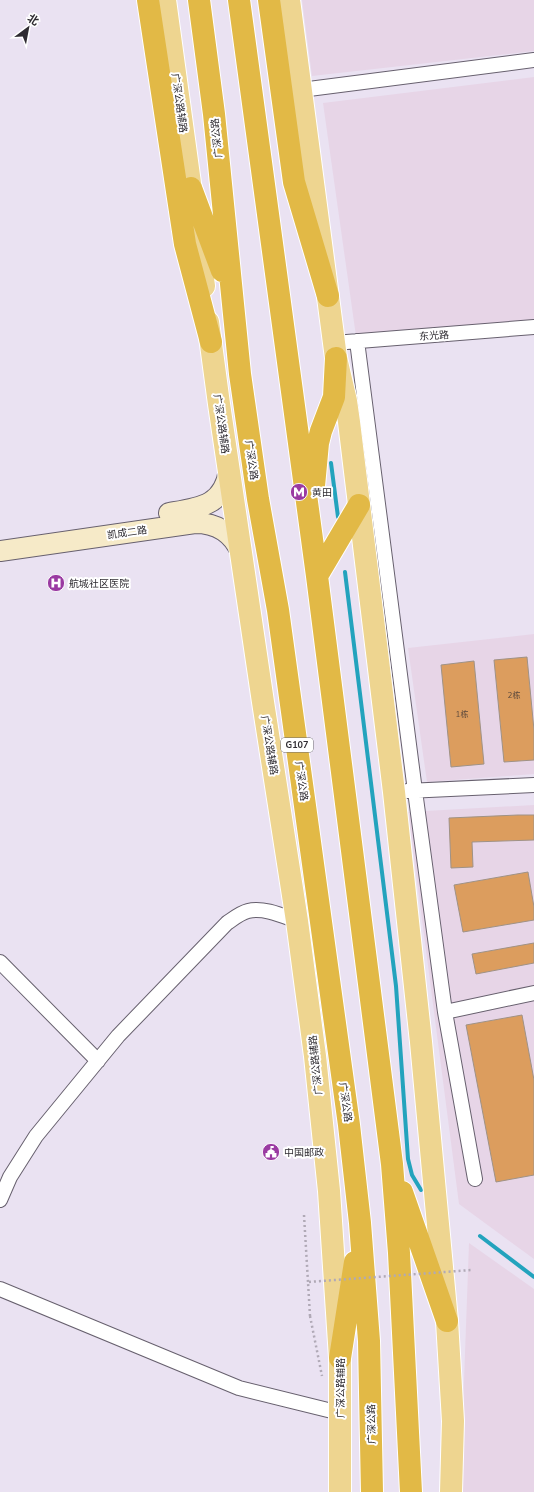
<svg xmlns="http://www.w3.org/2000/svg" width="534" height="1492" viewBox="0 0 534 1492" font-family="'Nunito Sans','Noto Sans SC',sans-serif">
	<style>
		.industrial { fill: #e7d5e7 }
		.lines { fill: none; stroke-linecap: round; stroke-linejoin: round }
		.stream { stroke: #23a3bd; stroke-width: 4 }
		.building { fill: #dc9d5e; stroke: #9f9286 }
		.street-casing { stroke: #67606e; stroke-width: 16 }
		.secondary-casing { stroke: #67606e; stroke-width: 22 }
		.primary-casing { stroke: #fff; stroke-width: 24 }
		.highway-casing { stroke: #fff; stroke-width: 24 }
		.path { stroke: #b0a9b6; stroke-width: 2.5; stroke-dasharray: 2 3; stroke-linecap: butt }
		.street { stroke: #fff; stroke-width: 14 }
		.secondary { stroke: #f6eac8; stroke-width: 20 }
		.primary { stroke: #eed590; stroke-width: 22 }
		.highway { stroke: #e2b946; stroke-width: 22 }
		.path-bridge { stroke: #b0a9b6; stroke-width: 2.5; stroke-dasharray: 2 3; stroke-linecap: butt }
		.labels { text-anchor: middle; stroke-width: 4; stroke-linejoin: round; paint-order: stroke }
		.number-label { font-size: 8px; fill: #5a483c }
		.shield { fill: #fff; stroke: #6d6b6f; stroke-width: 1 }
		.shield-label { font-size: 9px; font-weight: bold; fill: #2e2b31 }
		.street-label { font-size: 10px; fill: #2e2b31; stroke: #fff }
		.poi-label { font-size: 10px; fill: #2e2b31; stroke: #fff; text-anchor: start }
	</style>
	<rect width="100%" height="100%" fill="#eae2f2"/>
	<path class="industrial" d="M302 0H534V51L312 76Z
		M534 77V324L356 336 323 103Z
		M534 634V774L427 782 408 648Z
		M534 805V1259L459 1204 408 812Z
		M469 1243 534 1289V1492H460Z"/>
	<g class="lines">
		<path class="stream" d="M331 463 338 517
			M345 572 396 986 408 1159 412 1175 421 1190
			M480 1236 534 1277"/>
	</g>
	<path class="building" d="M527 657 534 730V760L504 762 494 660Z
		M474 661 484 764 451 767 441 665Z
		M518 815H534V840L472 842 473 867 451 868 449 818Z
		M528 872 534 907V920L463 932 454 885Z
		M534 943V963L476 974 472 954Z
		M522 1015 534 1080V1175L496 1182 466 1025Z"/>
	<g class="lines">
		<defs>
			<path id="street" d="M301 90 534 60
				M357 341 415 791 445 1012 475 1179
				M334 343 534 327
				M407 791 534 785
				M0 962 98 1061
				M445 1012 534 993
				M0 1200 10 1177 36 1136 118 1036 227 923C233 919 240 913 248 911 264 907 283 916 297 921
				M0 1289 239 1388 340 1413"/>
			<path id="secondary" d="M169 513C199 508 224 506 229 470
				M0 551 195 523C217 523 233 533 241 553"/>
			<path id="primary" d="M165 0 204 286
				M289 0 336 358 346 401 349 422 394 792 421 1042 447 1321 453 1421 451 1492
				M208 322 219 404 263 702 297 921 315 1056 329 1191 340 1358V1492"/>
			<path id="highway" d="M148 0 185 244 211 342
				M199 0 214 114 240 374 258 499 278 610 349 1125 360 1223 369 1341 372 1492
				M239 0 317 576 392 1164 399 1253 411 1492
				M269 0 294 182 328 296
				M191 188 222 271
				M314 486 318 443 321 431 334 397 336 358
				M317 576 359 505
				M402 1192 447 1321
				M340 1358 355 1262"/>
		</defs>
		<use href="#street" class="street-casing"/>
		<use href="#secondary" class="secondary-casing"/>
		<use href="#primary" class="primary-casing"/>
		<use href="#highway" class="highway-casing"/>
		<path class="path" d="M304 1215 308 1282
			M310 1316 322 1376"/>
		<use href="#street" class="street"/>
		<use href="#secondary" class="secondary"/>
		<use href="#primary" class="primary"/>
		<use href="#highway" class="highway"/>
		<path class="path-bridge" d="M310 1316 308 1282 472 1270"/>
	</g>
	<defs>
		<symbol id="metro-disc" viewBox="-11 -11 22 22"><circle r="9.5" fill="#9a3aa2" stroke="#fff"/><path d="M-5.5 5V-5H-3L0 0L3-5H5.5V5H3V-.5L0 4L-3-.5V5Z" fill="#fff"/></symbol>
		<symbol id="hospital-disc" viewBox="-11 -11 22 22"><circle r="9.5" fill="#9a3aa2" stroke="#fff"/><path d="M-5-5h3v3.5h4V-5h3V5h-3V1.5h-4V5h-3Z" fill="#fff"/></symbol>
		<symbol id="civic-disc" viewBox="-11 -11 22 22"><circle r="9.5" fill="#9a3aa2" stroke="#fff"/><path d="M-.6-6.5H3V-4.5H.6V-3L4-1V1h2V6H-6V1h2V-1L-.6-3ZM-1.2 2.5V6h2.4V2.5Z" fill="#fff"/></symbol>
	</defs>
	<g fill-rule="evenodd">
		<use href="#metro-disc" x="289" y="482" width="20" height="20"/>
		<use href="#hospital-disc" x="46" y="573" width="20" height="20"/>
		<use href="#civic-disc" x="261" y="1142" width="20" height="20"/>
	</g>
	<g class="labels">
		<g class="number-label">
			<text x="514" y="698">2栋</text>
			<text x="462" y="717">1栋</text>
		</g>
		<rect class="shield" x="281" y="738" width="32" height="14" rx="3"/>
		<g class="shield-label">
			<text x="297" y="748">G107</text>
		</g>
		<g class="street-label">
			<text transform="translate(180 103) rotate(82)" y="4">广深公路辅路</text>
			<text transform="translate(216 138) rotate(-96)" y="4">广深公路</text>
			<text transform="translate(434 335) rotate(-4)" y="4">东光路</text>
			<text transform="translate(222 424) rotate(82)" y="4">广深公路辅路</text>
			<text transform="translate(252 460) rotate(82)" y="4">广深公路</text>
			<text transform="translate(127 532) rotate(-8)" y="4">凯成二路</text>
			<text transform="translate(270 745) rotate(81)" y="4">广深公路辅路</text>
			<text transform="translate(302 781) rotate(82)" y="4">广深公路</text>
			<text transform="translate(315 1065) rotate(-96)" y="4">广深公路辅路</text>
			<text transform="translate(346 1102) rotate(82)" y="4">广深公路</text>
			<text transform="translate(340 1388) rotate(-90)" y="4">广深公路辅路</text>
			<text transform="translate(371 1424) rotate(-91)" y="4">广深公路</text>
		</g>
		<g class="poi-label">
			<text x="312" y="496">黄田</text>
			<text x="69" y="587">航城社区医院</text>
			<text x="284" y="1156">中国邮政</text>
		</g>
	</g>
	<g transform="translate(28 28) rotate(32)" stroke="#ffffff" stroke-width="3" paint-order="stroke">
	<path d="M0-3L7 15L0 10L-7 15Z" fill="#2e2b31"/>
	<text y="-6" font-size="11" font-weight="bold" text-anchor="middle" fill="#2e2b31">北</text>
	</g>
</svg>
